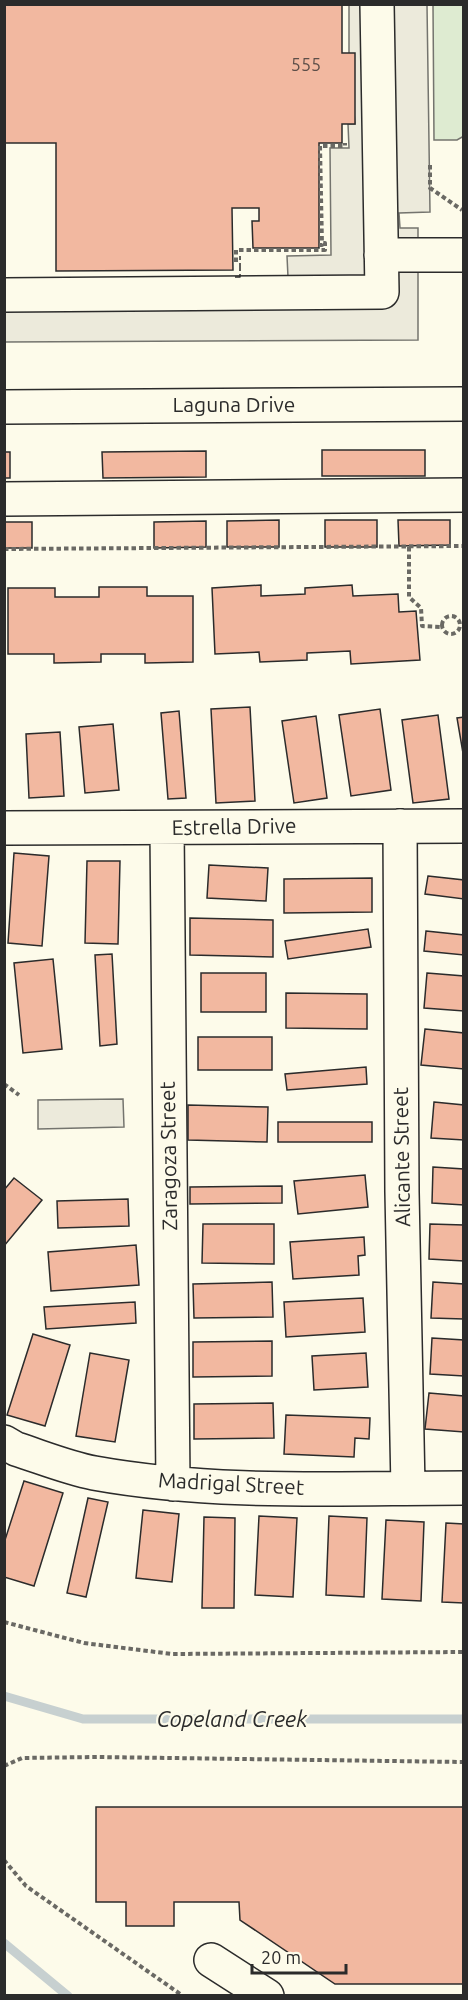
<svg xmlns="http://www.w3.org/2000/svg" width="468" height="2000" viewBox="0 0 468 2000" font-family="Ubuntu,sans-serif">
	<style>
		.green { fill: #deebd1; stroke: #74746e; stroke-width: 1.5 }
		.parking { fill: #eceadb; stroke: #74746e; stroke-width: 1.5 }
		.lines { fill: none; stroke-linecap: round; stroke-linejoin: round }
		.stream { stroke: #c7d0d0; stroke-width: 9 }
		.building { fill: #f2b8a0; stroke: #2b2b2b; stroke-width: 1.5 }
		.minor-casing { stroke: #2b2b2b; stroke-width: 36 }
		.path { stroke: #6a6964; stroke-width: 4; stroke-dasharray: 4.5 3; stroke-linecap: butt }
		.minor { stroke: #fdfbea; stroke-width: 33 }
		.fence { stroke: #2b2b2b; stroke-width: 1.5; stroke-dasharray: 8 3; stroke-linecap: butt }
		.labels { text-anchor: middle; stroke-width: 4.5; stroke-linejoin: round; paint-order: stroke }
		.number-label { font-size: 18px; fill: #5d4e48 }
		.street-label { font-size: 21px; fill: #2b2b2b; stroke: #fdfbea }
		.water-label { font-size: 22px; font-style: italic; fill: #2b2b2b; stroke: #fdfbea }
	</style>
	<rect width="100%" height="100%" fill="#fdfbea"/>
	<path class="green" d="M433 5H463L464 136 457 140H434Z"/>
	<path class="parking" d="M349 5H427L430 212 399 213 400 228H418V340L5 342 4 279 288 277 287 256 331 255 330 148H349L348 124H355L349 53Z
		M123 1099 124 1127 38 1129V1100Z"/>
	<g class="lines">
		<path class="stream" d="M4 1696 83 1719H464
			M4 1943 68 1996"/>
	</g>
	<path class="building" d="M4 4H342V53H355V124H342V143H319V248H253L252 221H259V208H232L233 270 56 271V143H4Z
		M322 450H425V476H322Z
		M206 451V477L103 478 102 452Z
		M4 452H10V478H4Z
		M279 520V547H227V521Z
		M325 520H377V547H325Z
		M398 520H450V545L399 546Z
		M206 521V547L154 548V522Z
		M4 522H32V548H4Z
		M261 585V596L305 594V588L352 585 353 596 398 594 399 612 416 611 420 660 351 664 350 651 307 653V660L260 662 259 652 215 654 212 588Z
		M99 587H147V596H193V662L145 663V654H101V662L54 663V654H8V588H55V597H99Z
		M250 707 255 801 216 803 211 709Z
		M380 709 391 790 351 796 339 715Z
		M179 711 186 798 168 799 161 713Z
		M438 715 449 799 413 803 402 720Z
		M316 716 327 798 294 803 282 721Z
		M464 717V759L457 718Z
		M113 724 119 790 85 793 79 727Z
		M60 732 64 796 29 798 26 734Z
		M14 853 49 856 42 946 8 943Z
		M87 861H120L118 944 85 943Z
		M209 865 268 868 266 901 207 898Z
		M428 876 464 880V899L425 894Z
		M372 878V912L284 913V879Z
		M190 918 273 920V957L190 955Z
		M368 929 371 947 288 959 285 941Z
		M426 931 464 935V955L424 951Z
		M112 954 117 1044 100 1046 95 955Z
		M53 959 62 1049 23 1053 14 963Z
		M201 973H266V1012H201Z
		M427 973 464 976V1011L424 1008Z
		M286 993 367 994V1029L286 1028Z
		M425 1029 464 1033V1069L421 1065Z
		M198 1037H272V1070H198Z
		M366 1067 367 1084 287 1090 285 1074Z
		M434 1102 464 1105V1140L431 1138Z
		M188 1105 268 1107 267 1142 188 1140Z
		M278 1122H372V1142H278Z
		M433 1167 464 1169V1205L432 1203Z
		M365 1175 368 1207 298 1214 294 1181Z
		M14 1178 42 1200 4 1246V1190Z
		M282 1186V1203L190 1204V1187Z
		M128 1199 129 1226 58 1228 57 1201Z
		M203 1224H274V1264L202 1263Z
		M430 1224 464 1225V1261L429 1259Z
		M364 1237 365 1255 358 1256 359 1275 293 1279 290 1242Z
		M136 1245 139 1285 51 1291 48 1252Z
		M272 1282 273 1317 194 1318 193 1284Z
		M433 1282 464 1284V1319L431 1318Z
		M363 1298 365 1332 286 1337 284 1302Z
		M135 1302 136 1323 46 1329 44 1307Z
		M33 1334 70 1345 45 1426 7 1415Z
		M432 1338 464 1340V1376L430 1374Z
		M272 1341V1376L193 1377V1342Z
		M90 1353 129 1360 115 1442 76 1436Z
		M366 1353 368 1387 314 1390 312 1356Z
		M429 1393 464 1396V1432L425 1429Z
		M273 1403 274 1438 194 1439V1404Z
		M286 1415 370 1418 369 1439 355 1438 354 1457 284 1454Z
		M24 1481 63 1493 34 1586 4 1577V1543Z
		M88 1498 108 1502 86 1597 67 1593Z
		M143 1510 179 1514 172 1582 136 1578Z
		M259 1516 297 1518 293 1597 255 1595Z
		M329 1516 367 1518 364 1597 326 1595Z
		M204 1517 235 1518 234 1608H202Z
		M386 1520 424 1522 421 1601 382 1599Z
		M446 1523 464 1524V1603L442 1602Z
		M96 1807H464V1984H335L240 1920 239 1902H174V1926H126V1902H96Z"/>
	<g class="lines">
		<defs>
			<path id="minor" d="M381 255H464
				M4 295 382 292 377 4
				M4 407 464 404
				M4 499 464 495
				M400 826 402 1192 408 1488
				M4 828 464 826
				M167 828 173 1484
				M4 1442 16 1449C41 1457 68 1468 94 1473 216 1495 341 1488 464 1488
				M211 1960 267 1996"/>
		</defs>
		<use href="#minor" class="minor-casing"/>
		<path class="path" d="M430 165V188L462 210
			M319 245H322L320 146H345V143
			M236 262V250H325V243L322 244
			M409 547V597L421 608 422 626 442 627
			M4 549 464 546
			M442 625a9 9 0 1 1 18 0a9 9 0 1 1-18 0Z
			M4 1084 19 1095
			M4 1622 84 1643 172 1654 464 1652
			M4 1766 22 1758 97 1757 464 1762
			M4 1860 26 1886 183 1996"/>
		<use href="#minor" class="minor"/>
		<path class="fence" d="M235 277H240V256"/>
	</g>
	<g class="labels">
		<g class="number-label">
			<text x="306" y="71">555</text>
		</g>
		<g class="street-label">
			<text x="234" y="412">Laguna Drive</text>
			<text transform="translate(234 827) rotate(-1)" y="7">Estrella Drive</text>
			<text transform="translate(169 1156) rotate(-91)" y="7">Zaragoza Street</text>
			<text transform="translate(402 1157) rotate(-91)" y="7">Alicante Street</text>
			<text transform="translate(231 1484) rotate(3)" y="7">Madrigal Street</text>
		</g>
		<g class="water-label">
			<text x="232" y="1727">Copeland Creek</text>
		</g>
	</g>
	<rect width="468" height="2000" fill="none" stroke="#2b2b2b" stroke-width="12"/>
	<path d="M252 1964v9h94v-9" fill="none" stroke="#2b2b2b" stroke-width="3"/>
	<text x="261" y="1964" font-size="18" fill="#2b2b2b" stroke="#fdfbea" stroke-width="4.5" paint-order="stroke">20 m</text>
</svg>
